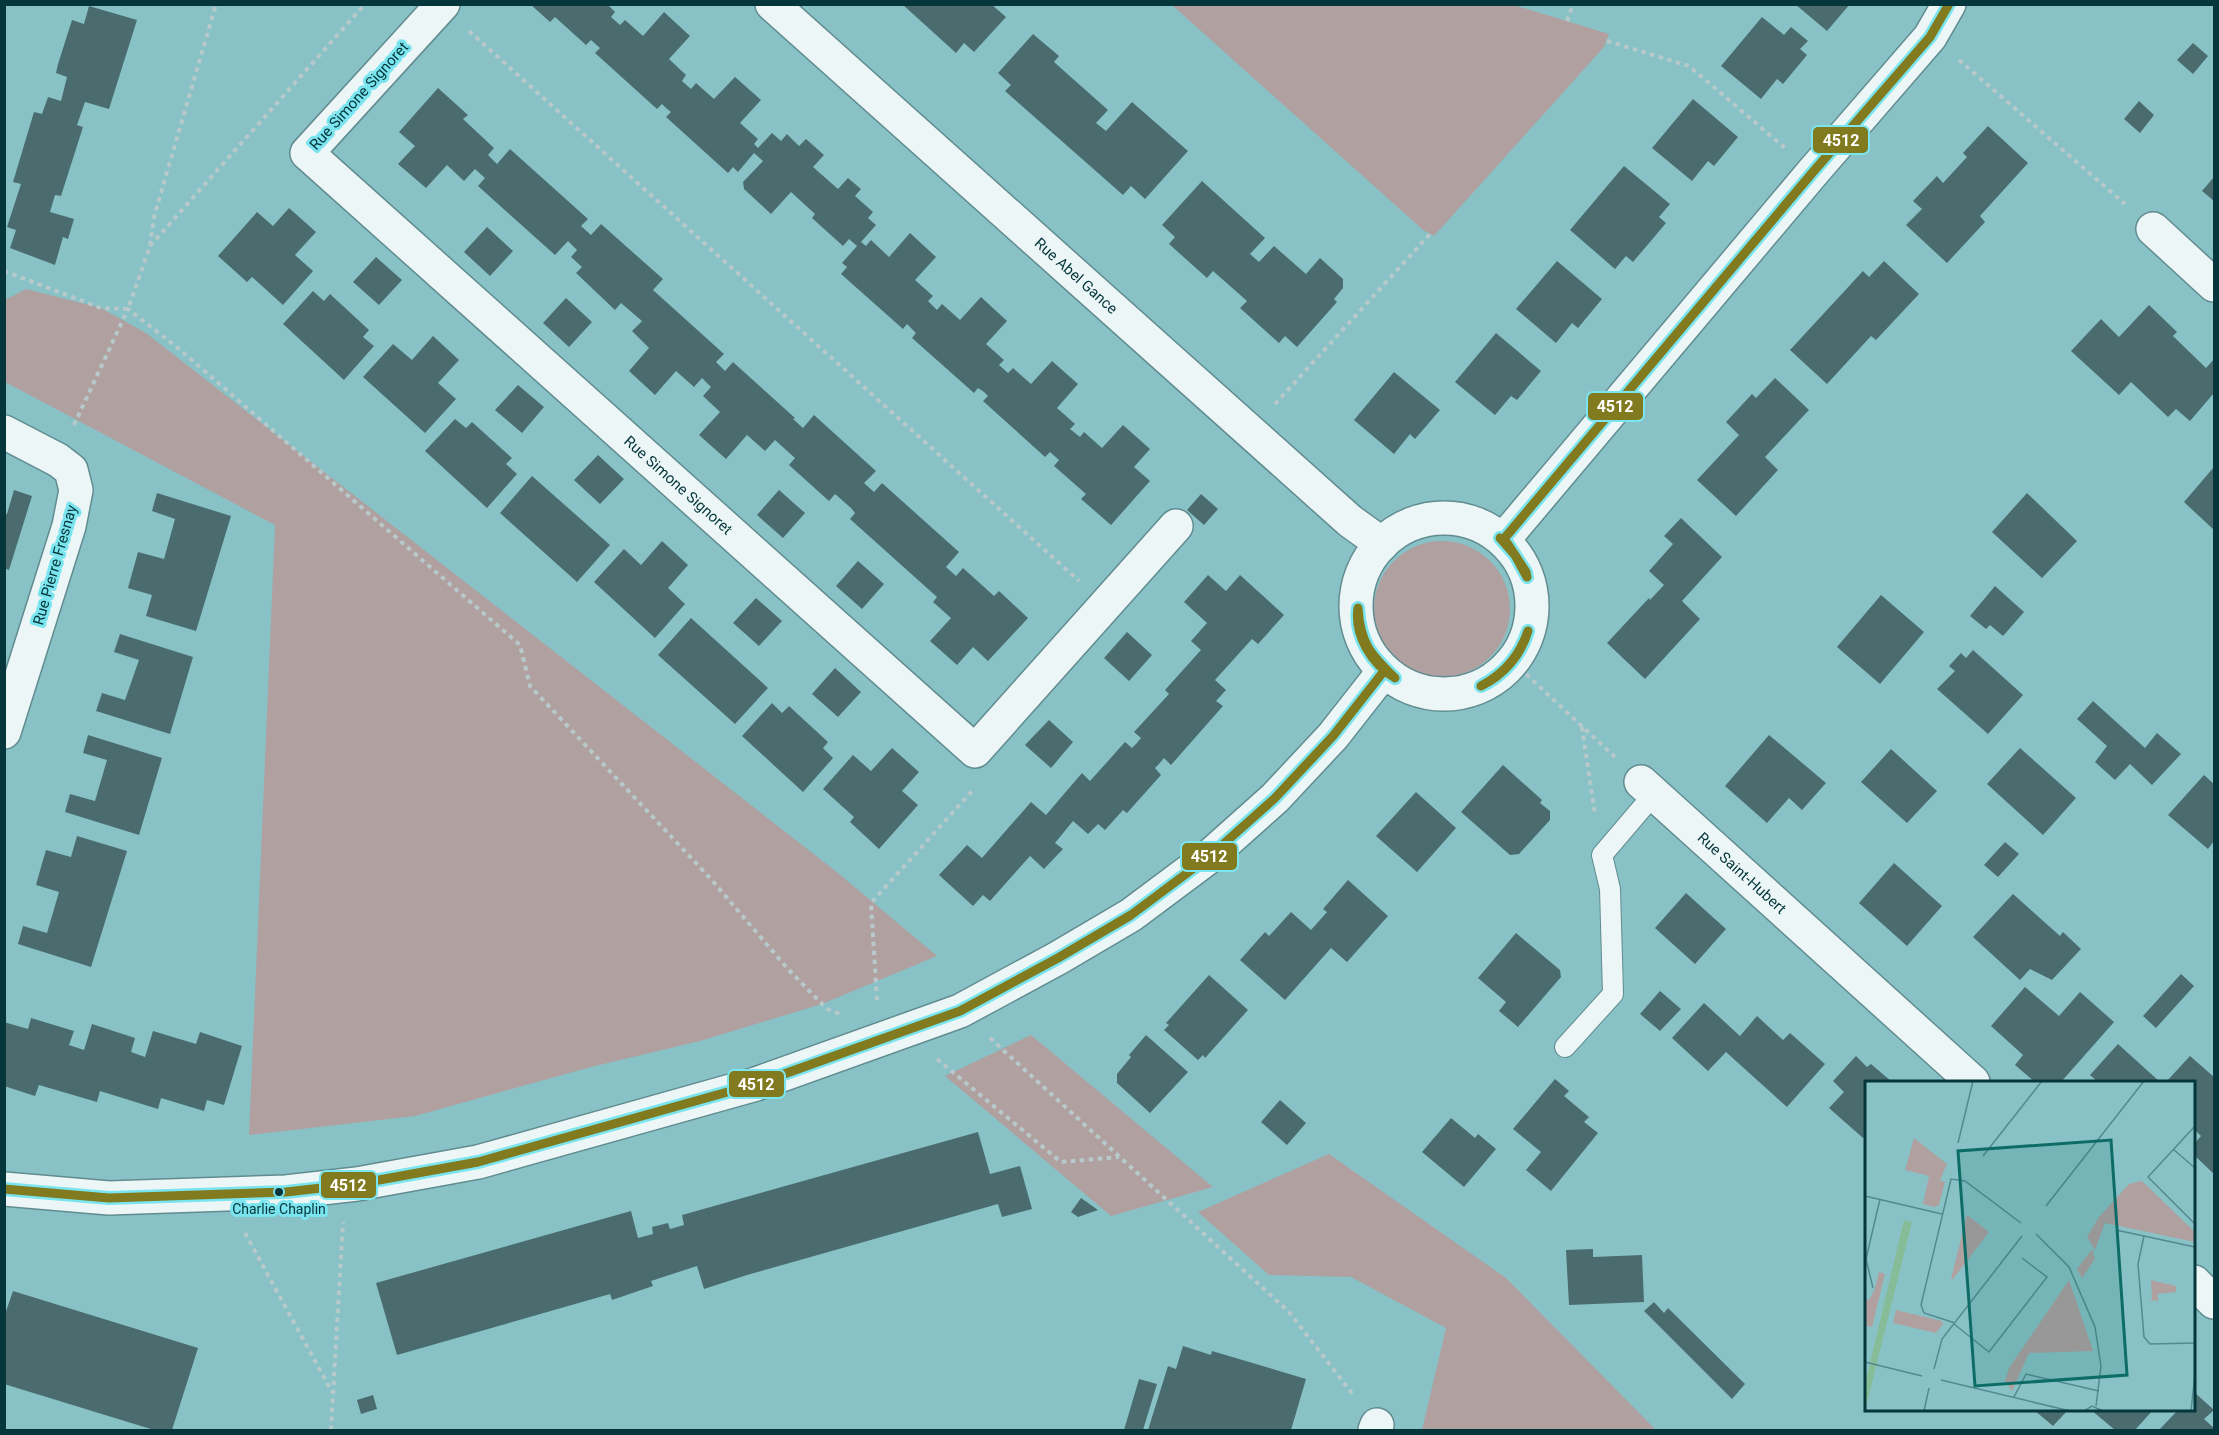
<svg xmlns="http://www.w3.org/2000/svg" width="2219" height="1435" viewBox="0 0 2219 1435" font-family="Roboto,sans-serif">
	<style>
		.green { fill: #b0a0a0 }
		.building { fill: #4b6c6e }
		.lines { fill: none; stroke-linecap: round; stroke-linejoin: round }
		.lane-casing { stroke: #618c8f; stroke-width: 22 }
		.street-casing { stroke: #618c8f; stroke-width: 36 }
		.path { stroke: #b7c9ca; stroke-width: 4; stroke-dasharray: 4.5 4.5; stroke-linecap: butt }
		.lane { stroke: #edf6f7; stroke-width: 20 }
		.street { stroke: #edf6f7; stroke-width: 33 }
		.bus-1-casing { stroke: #7be5ef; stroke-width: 14 }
		.bus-1 { stroke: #827a1e; stroke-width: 9 }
		.bus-dot { fill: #04363b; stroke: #7be5ef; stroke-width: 2 }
		.labels { text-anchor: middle; stroke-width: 6; stroke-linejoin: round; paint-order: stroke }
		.bus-label { font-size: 14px; fill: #04363b; stroke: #7be5ef }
		.street-label { font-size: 15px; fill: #04363b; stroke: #7be5ef }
		.inset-road { fill: none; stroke: #538a8f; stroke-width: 1.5 }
		.view { fill: #0d6c66; fill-opacity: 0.15; stroke: #0d6c66; stroke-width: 3 }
		.inset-edge { fill: none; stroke: #04363b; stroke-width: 3 }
		.line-badge { stroke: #7be5ef; stroke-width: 2 }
		.badge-label { font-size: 16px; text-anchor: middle; font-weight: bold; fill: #fff }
	</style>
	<rect width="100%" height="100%" fill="#88c2c7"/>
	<path class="green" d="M1172 5H1514L1609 34 1604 47 1434 236 1423 230Z
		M26 289 101 308 146 333 838 873 937 956 822 1004 700 1041 591 1067 415 1116 249 1135 275 525 5 382V300Z
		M1374 609a68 68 0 1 1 136 0a68 68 0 1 1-136 0Z
		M1031 1035 1213 1187 1111 1216 945 1076Z
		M1329 1154 1506 1278 1656 1430H1422L1446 1328 1351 1277 1269 1275 1198 1212Z"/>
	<path class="building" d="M530 4H607L615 12 611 17 620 25 625 20 643 36 664 12 690 36 669 59 686 75 682 81 691 89 696 83 714 99 735 77 761 100 740 123 758 139 754 144 758 148 772 133 781 141 787 134 799 146 806 139 824 155 813 167 838 189 848 178 861 189 855 196 873 212 868 218 876 225 861 242 866 246 871 240 889 257 910 233 936 257 915 280 933 296 928 301 937 310 942 304 960 320 981 297 1007 321 986 344 1004 360 999 365 1008 373 1013 368 1031 384 1052 361 1078 384 1057 408 1075 424 1070 429 1080 437 1084 432 1102 448 1123 425 1150 449 1134 467 1150 481 1111 525 1081 499 1086 494 1054 466 1059 460 1050 452 1045 457 983 401 988 396 984 392 978 388 974 393 912 338 916 333 907 324 903 329 841 274 847 267 842 263 857 246 849 239 843 246 812 218 815 214 791 192 771 214 744 189 743 182 763 161 754 153 738 172 733 167 728 173 666 117 671 112 666 108 662 104 657 109 595 53 600 48 591 40 586 45 555 17 550 22Z
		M902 4H991L1006 17 974 52 964 43 956 53Z
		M1795 4H1850L1827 31Z
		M89 6 137 20 109 109 85 102 77 125 83 127 61 196 55 195 50 212 74 219 68 239 63 237 55 265 10 248 16 230 7 227 21 184 13 182 34 112 42 114 48 97 61 101 67 77 56 73 58 64 72 20 84 24Z
		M1762 17 1784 35 1791 27 1808 41 1800 49 1807 55 1783 84 1777 79 1761 99 1721 66Z
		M1033 34 1059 56 1054 62 1108 110 1096 123 1106 131 1132 102 1188 151 1145 199 1131 186 1123 195 1005 91 1011 85 998 73Z
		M2193 43 2208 56 2193 74 2177 60Z
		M438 88 468 115 463 119 494 148 488 155 497 164 510 149 588 219 581 226 591 235 601 224 663 279 653 290 724 354 716 362 725 371 733 362 795 418 793 419 803 428 814 415 876 471 864 483 874 492 882 483 959 552 946 567 956 576 963 568 994 596 999 591 1028 618 988 661 973 647 957 665 930 641 951 618 933 602 937 597 850 519 855 513 851 508 835 494 829 501 789 465 795 458 775 440 765 451 747 435 726 459 699 435 720 412 703 396 711 387 702 378 694 387 676 371 655 395 629 371 649 348 632 331 642 321 621 303 615 310 576 273 582 267 571 257 577 250 568 241 555 255 478 186 485 178 475 169 464 181 447 165 426 188 398 164 415 146 399 132Z
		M1693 99 1738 137 1714 166 1708 161 1692 181 1652 148Z
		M2139 101 2154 115 2140 133 2124 119Z
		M1988 126 2028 163 1980 216 1985 222 1947 263 1906 225 1922 209 1913 201 1937 176 1943 183 1967 157 1963 153Z
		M1624 166 1670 204 1659 217 1666 223 1661 229 1633 262 1626 256 1615 269 1570 230Z
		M2214 177V201L2202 191Z
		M1202 181 1265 238 1250 254 1259 262 1274 246 1306 274 1320 258 1343 279V288L1334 299 1337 302 1297 347 1285 336 1279 343 1240 308 1247 301 1213 271 1207 278 1169 244 1175 237 1162 225Z
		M289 208 316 232 295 255 313 271 283 305 252 277 247 282 218 256 257 212 273 226Z
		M487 227 513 251 490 276 464 252Z
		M376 257 402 280 379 305 353 282Z
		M1557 261 1602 299 1578 328 1572 323 1556 343 1516 309Z
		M1884 261 1919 294 1876 340 1871 336 1827 384 1790 350 1863 271 1869 277Z
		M313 291 324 301 330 294 369 330 363 337 374 346 344 380 283 324Z
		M566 298 592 322 569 347 543 323Z
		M2149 305 2177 332 2173 336 2206 368 2214 359V393L2190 421 2176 409 2168 417 2131 382 2119 395 2071 351 2101 319 2119 337Z
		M1496 333 1541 371 1517 400 1511 396 1495 415 1455 382Z
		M433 336 459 360 438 383 456 399 425 433 363 377 393 344 412 360Z
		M1394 372 1440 410 1415 439 1410 434 1394 454 1354 420Z
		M1775 378 1809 410 1765 457 1778 470 1736 516 1697 480 1739 435 1726 422 1752 394 1756 398Z
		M518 385 544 407 522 433 495 410Z
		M455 419 466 428 472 422 512 458 506 464 517 474 487 508 425 451Z
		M598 455 624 479 600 504 574 480Z
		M2214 467V530L2184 502Z
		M532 476 610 545 577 582 500 513Z
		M14 490 32 496 9 570 4 568V514H7Z
		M779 490 805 513 783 538 757 515Z
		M157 493 231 516 196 631 146 616 152 595 128 588 138 552 164 559 175 519 152 511Z
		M2027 493 2077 541 2042 578 1992 532Z
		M1201 494 1218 509 1204 525 1187 510Z
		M1681 518 1722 557 1682 601 1700 619 1645 679 1607 643 1649 598 1650 600 1664 585 1649 571 1673 544 1664 536Z
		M662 541 688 565 668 588 685 604 655 638 594 582 624 549 641 565Z
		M858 561 884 584 862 609 836 586Z
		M1208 575 1226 591 1240 575 1284 615 1258 644 1252 639 1215 680 1226 690 1216 701 1223 706 1171 765 1164 758 1159 764 1155 768 1161 775 1127 813 1123 810 1105 830 1098 824 1088 834 1073 821 1055 843 1063 849 1044 869 1030 856 990 901 983 895 973 906 939 875 967 845 982 858 1031 802 1046 815 1082 773 1090 781 1125 742 1132 748 1136 744 1141 738 1134 732 1169 694 1165 690 1201 650 1191 641 1207 623 1184 602Z
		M1995 586 2024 612 2003 636 1990 625 1986 629 1970 616Z
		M1881 595 1924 632 1880 684 1837 647Z
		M756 598 782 621 759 646 733 623Z
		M691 618 768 688 735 724 658 655Z
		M1127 632 1152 655 1129 681 1104 658Z
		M120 634 193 657 170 734 96 711 102 693 125 700 139 660 114 652Z
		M1973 650 2023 695 1988 734 1937 689 1955 671 1949 666 1961 653 1966 658Z
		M835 668 861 692 838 717 812 694Z
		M2093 701 2145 748 2157 733 2181 754 2152 785 2130 764 2115 780 2095 762 2107 746 2077 719Z
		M772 703 782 713 789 706 828 742 823 748 833 758 803 792 742 736Z
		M1049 720 1073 742 1051 768 1025 745Z
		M88 735 162 758 139 835 65 812 70 794 95 801 107 760 83 753Z
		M1769 735 1826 783 1802 810 1789 798 1767 823 1725 786Z
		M892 748 919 772 902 791 918 805 879 849 850 822 854 817 823 789 853 755 871 771Z
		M2020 748 2076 798 2043 835 1987 784Z
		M1891 749 1937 791 1907 823 1861 782Z
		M1503 765 1542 800 1540 803 1550 811V820L1519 854 1510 855 1461 812Z
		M2204 775 2214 784V841L2208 849 2168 815Z
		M1416 792 1456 828 1417 872 1376 836Z
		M77 836 127 851 91 967 18 944 23 926 47 933 59 892 36 885 41 867 46 850 71 857Z
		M2005 842 2019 854 1998 877 1984 865Z
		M1894 863 1942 906 1907 946 1859 903Z
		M1348 880 1388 916 1347 962 1331 948 1285 1000 1240 960 1265 932 1269 936 1291 912 1311 930 1327 912 1323 909Z
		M1686 893 1726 929 1695 964 1655 928Z
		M2013 894 2060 936 2063 932 2081 949 2052 980 2030 969 2020 980 1973 937Z
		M1516 933 1560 970 1561 977 1518 1027 1499 1011 1506 1002 1478 978Z
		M2181 974 2194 986 2156 1028 2143 1016Z
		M1209 975 1248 1010 1205 1058 1203 1055 1198 1060 1164 1030 1169 1025 1166 1023Z
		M2025 987 2059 1016 2080 992 2114 1022 2061 1082H2035L2015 1065 2023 1055 1991 1026Z
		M1660 991 1681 1009 1660 1031 1640 1014Z
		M1704 1003 1740 1036 1757 1016 1783 1040 1790 1033 1825 1064 1787 1107 1726 1052 1708 1071 1672 1038Z
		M31 1018 74 1031 69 1045 84 1050 92 1024 135 1038 131 1052 145 1057 153 1031 196 1044 200 1032 242 1046 224 1105 207 1100 204 1111 161 1098 158 1109 100 1091 97 1102 39 1085 35 1096 4 1086V1022L28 1029Z
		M1146 1035 1188 1072 1150 1113 1117 1083V1074L1131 1057 1129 1055Z
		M2118 1044 2160 1082H2098L2090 1075Z
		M1856 1056 1867 1067 1871 1064 1892 1082 1866 1083V1134L1863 1138 1829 1108 1844 1092 1833 1081Z
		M2190 1056 2214 1077V1174L2194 1155V1144L2201 1136 2194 1129V1082H2166Z
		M1555 1079 1569 1091 1564 1096 1589 1117 1584 1122 1598 1133 1551 1191 1526 1170 1541 1152 1513 1129Z
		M1280 1100 1306 1123 1287 1145 1261 1122Z
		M1451 1118 1475 1138 1478 1134 1496 1149 1464 1187 1422 1152Z
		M978 1132 990 1174 1020 1166 1032 1209 1002 1217 998 1204 747 1275 704 1289 697 1266 651 1281 653 1286 612 1300 610 1294 397 1355 376 1283 631 1211 638 1238 653 1234 652 1227 668 1223 670 1229 684 1225 682 1215Z
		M1081 1198 1098 1210 1078 1217 1071 1212Z
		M1593 1249V1257L1642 1255 1644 1302 1569 1305 1566 1250Z
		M13 1291 198 1348 172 1430H154L4 1384V1317Z
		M1654 1302 1664 1313 1668 1308 1745 1384 1732 1399 1644 1311Z
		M1183 1346 1211 1355 1212 1351 1306 1379 1291 1430H1148L1168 1366 1176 1369Z
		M1139 1379 1157 1384 1143 1430H1124Z
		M2194 1392 2214 1410 2204 1419 2214 1428V1430H2159L2178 1410H2194Z
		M373 1395 377 1409 361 1414 357 1400Z
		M2034 1410H2068L2053 1426Z
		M2091 1410H2153L2135 1430H2115Z"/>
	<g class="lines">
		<defs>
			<path id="lane" d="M1565 1047 1613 994 1610 889 1602 855 1654 794"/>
			<g id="street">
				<path id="s1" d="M443 4 307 153 975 751 1176 526"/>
				<path id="s2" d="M772 4 1350 521 1382 544"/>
				<path d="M2153 229 2214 285"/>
				<path d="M4 432 58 460 71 470 76 490 69 526 4 732"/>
				<circle cx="1444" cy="606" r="88"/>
				<path d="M1503 540 1813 172 1930 37 1949 4"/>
				<path id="s3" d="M1641 782 1973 1082"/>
				<path d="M4 1189 109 1198 286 1192 357 1184 478 1162 756 1084 960 1011 1058 958 1131 915 1210 856 1275 798 1333 736 1384 671"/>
				<path d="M2194 1282 2214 1302"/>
				<path d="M1375 1430 1377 1425"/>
			</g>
		</defs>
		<use href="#lane" class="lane-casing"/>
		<use href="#street" class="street-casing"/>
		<path class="path" d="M1567 21 1573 4
			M469 31 1079 581
			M1607 41 1689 66 1785 148
			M1959 60 2125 204
			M150 246 365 4
			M4 271 101 308 128 309 150 246 154 217 216 4
			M1275 404 1430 234
			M74 425 128 309 178 348 520 645 530 686 710 878 787 968 827 1009 840 1014
			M1513 662 1615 757
			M1582 727 1595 815
			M877 1000 871 903 974 789
			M990 1038 1289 1312 1354 1396
			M937 1059 1061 1162 1119 1157
			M245 1233 332 1392
			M331 1430 343 1222"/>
		<use href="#lane" class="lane"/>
		<use href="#street" class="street"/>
		<defs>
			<path id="bus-1" d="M1500 538 1507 543 1526 572 1527 577
				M1500 538 1515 555 1527 577
				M1503 540 1813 172 1930 37 1949 4
				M1358 608C1360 643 1371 655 1395 678
				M1358 608C1354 636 1372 664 1395 678
				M1481 686C1504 674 1520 655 1528 631
				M1481 686C1504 675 1521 655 1528 631
				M4 1189 109 1198 286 1192 357 1184 478 1162 756 1084 960 1011 1058 958 1131 915 1210 856 1275 798 1333 736 1384 671"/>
		</defs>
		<use href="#bus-1" class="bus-1-casing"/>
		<use href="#bus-1" class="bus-1"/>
	</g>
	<circle class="bus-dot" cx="279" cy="1192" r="5"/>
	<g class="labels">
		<g class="bus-label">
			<text x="279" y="1214">Charlie Chaplin</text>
		</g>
		<g class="street-label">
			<text transform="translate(359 96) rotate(-48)" y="5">Rue Simone Signoret</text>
			<text dy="5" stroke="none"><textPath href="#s2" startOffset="408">Rue Abel Gance</textPath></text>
			<text dy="5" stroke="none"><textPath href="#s1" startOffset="700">Rue Simone Signoret</textPath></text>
			<text transform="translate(55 565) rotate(-74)" y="5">Rue Pierre Fresnay</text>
			<text dy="5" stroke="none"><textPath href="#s3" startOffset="136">Rue Saint-Hubert</textPath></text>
		</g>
	</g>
	<g transform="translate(1865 1081)">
		<rect width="330" height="330" fill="#88c2c7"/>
		<path d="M49 57 82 83 75 99 80 101 74 124 70 126 58 123 64 95 40 89ZM277 100 330 151V161L240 142 230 169 222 156 234 136 264 103ZM102 134 124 151 88 198H86ZM227 168 230 178 217 197 212 188ZM14 191 20 193 7 246 0 244V218L4 219 9 210ZM204 199 228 270 164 272 147 310 140 300 144 287ZM286 199 311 205V211L293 213V220L284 219 287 218ZM31 229 77 240 78 243 71 252 28 242Z" fill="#b0a0a0"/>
		<path d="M39 139 47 141 0 330V303Z" fill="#86bc97"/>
		<path class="inset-road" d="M330 45 283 96 330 143M93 62 108 0M308 68 330 87M118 75 177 0M0 115 77 133M181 125 279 0M251 149 330 166M171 153 204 186 230 246 236 285 231 325M279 155 273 183 279 256 285 263 330 262M8 207 1 178 15 118M90 242 59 232 56 224 86 98 100 100 156 142M89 243 124 271 182 196 157 177M0 281 57 295M69 288 77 258 157 155M76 299 205 330M149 316 161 293 234 310M59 330 64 307M219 330 227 325 238 330M326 330 330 293"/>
		<path class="view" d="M246 59 262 294 110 305 93 70Z"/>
		<rect width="330" height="330" class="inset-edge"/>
	</g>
	<g class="line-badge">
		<rect x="1812" y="126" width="57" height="28" rx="6" fill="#827a1e"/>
		<rect x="1587" y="392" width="57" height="29" rx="6" fill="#827a1e"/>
		<rect x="1181" y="842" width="57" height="29" rx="6" fill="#827a1e"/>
		<rect x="728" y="1070" width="57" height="28" rx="6" fill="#827a1e"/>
		<rect x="320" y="1171" width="57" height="28" rx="6" fill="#827a1e"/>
	</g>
	<g class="badge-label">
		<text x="1841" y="146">4512</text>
		<text x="1615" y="412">4512</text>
		<text x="1209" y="862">4512</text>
		<text x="756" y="1090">4512</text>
		<text x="348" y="1191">4512</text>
	</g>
	<rect width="2219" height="1435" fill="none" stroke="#04363b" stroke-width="12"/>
</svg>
